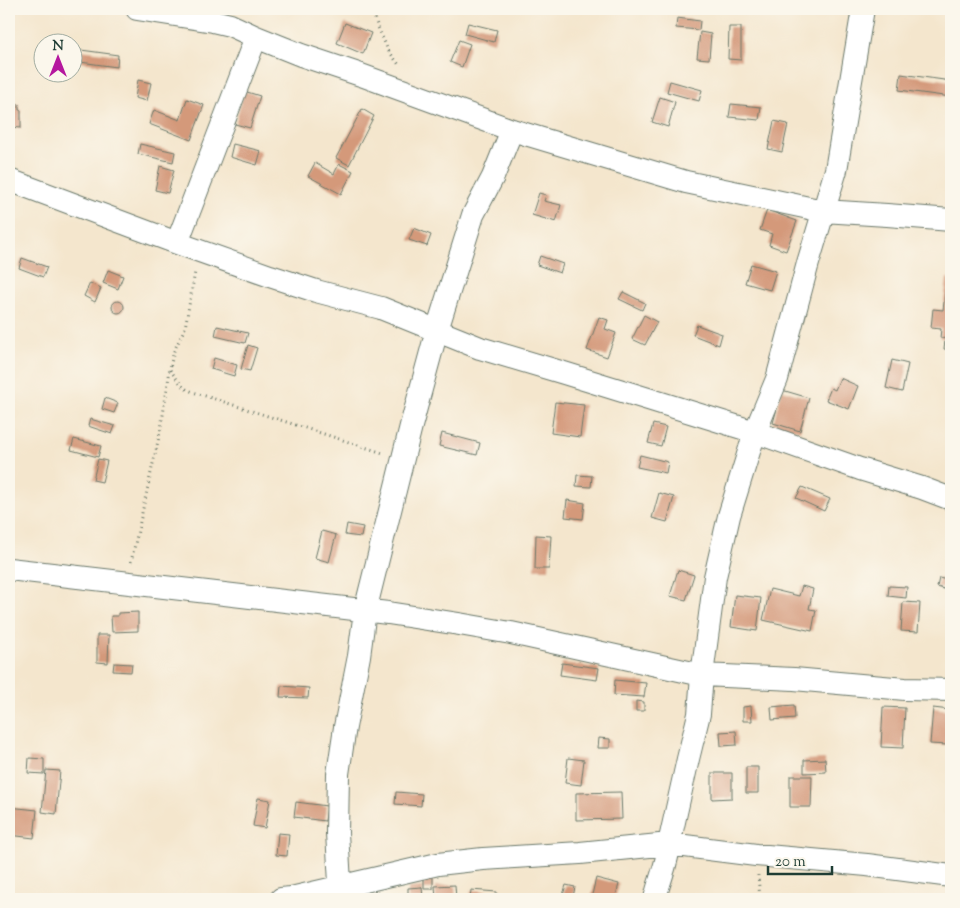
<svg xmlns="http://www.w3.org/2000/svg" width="960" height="908" viewBox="0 0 960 908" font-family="'Sorts Mill Goudy',serif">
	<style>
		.building { fill: #d4997a }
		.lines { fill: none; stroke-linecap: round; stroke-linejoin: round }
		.minor-casing { stroke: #6a786a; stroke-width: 24 }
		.path { stroke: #6a786a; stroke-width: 3; stroke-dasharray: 1 4; stroke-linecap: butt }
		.minor { stroke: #fff; stroke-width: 22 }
	</style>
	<rect width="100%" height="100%" fill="#fbf7ec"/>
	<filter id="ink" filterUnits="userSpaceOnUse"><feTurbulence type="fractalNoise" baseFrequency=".02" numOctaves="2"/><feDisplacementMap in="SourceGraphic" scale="10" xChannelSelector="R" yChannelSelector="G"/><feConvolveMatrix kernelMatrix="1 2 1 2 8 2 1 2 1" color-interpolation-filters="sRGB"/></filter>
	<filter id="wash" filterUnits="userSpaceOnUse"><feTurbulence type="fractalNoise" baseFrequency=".0096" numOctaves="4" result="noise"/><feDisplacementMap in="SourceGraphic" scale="20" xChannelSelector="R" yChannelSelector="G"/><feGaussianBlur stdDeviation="1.12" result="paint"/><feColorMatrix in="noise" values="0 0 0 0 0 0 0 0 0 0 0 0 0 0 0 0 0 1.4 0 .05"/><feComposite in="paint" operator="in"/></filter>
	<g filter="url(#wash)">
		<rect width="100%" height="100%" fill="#f4e6cd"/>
		<g id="blocks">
			<path class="building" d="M677 18 700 21 699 30 676 28Z
				M345 23 371 33 363 54 337 43Z
				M468 23 497 30 494 42 465 34Z
				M729 27H741V60L728 59Z
				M700 32 711 34 709 59 697 58Z
				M459 40 470 44 462 67 450 62Z
				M81 50 118 55 117 67 80 62Z
				M901 74 951 81V97L899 90Z
				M138 80 151 83 147 101 135 98Z
				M670 81 702 90 699 101 667 92Z
				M244 91 260 96 250 128 235 124Z
				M660 97 675 102 668 127 652 122Z
				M187 99 204 105 191 140 149 124 154 110 180 120Z
				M9 104H19V110H21V128L9 127Z
				M731 104 761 107 759 120 729 117Z
				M362 109 374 116 349 165 336 158Z
				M774 121 788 124 782 152 768 149Z
				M140 144 175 152 173 162 138 154Z
				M233 144 261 151 257 165 230 157Z
				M315 163 334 174 339 164 353 171 341 194 308 176Z
				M160 166 174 170 168 193 155 190Z
				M539 193 546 195 544 201 561 205 556 222 532 215Z
				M767 210 797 221 786 251 769 245 772 234 760 230Z
				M414 228 431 235 427 246 409 240Z
				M540 256 563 264 560 273 537 265Z
				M22 258 47 267 43 277 19 268Z
				M751 264 776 271 770 290 745 283Z
				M108 270 123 276 118 289 103 283Z
				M947 278 951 279V339L940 338 941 329 931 328 933 309 943 310Z
				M90 283 101 288 95 302 84 296Z
				M623 292 645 303 642 310 619 299Z
				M112 307a6 6 0 1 1 12 0a6 6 0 1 1-12 0Z
				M644 315 657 322 645 345 632 339Z
				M599 317 608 320 605 329 616 333 607 357 587 350Z
				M697 325 722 334 719 345 693 335Z
				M217 326 248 333 245 343 215 336Z
				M945 340 951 341V350L944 349Z
				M248 345 257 348 250 371 241 369Z
				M214 358 237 365 234 376 211 369Z
				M892 360 908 364 902 392 886 388Z
				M840 378 858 386 849 409 826 400 831 388 835 390Z
				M782 390 809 398 800 431 773 423Z
				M105 398 118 403 114 413 102 409Z
				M555 402 584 405 580 437 551 433Z
				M90 419 115 426 112 434 88 426Z
				M653 424 666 427 661 446 648 443Z
				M442 433 480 443 477 455 439 446Z
				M74 439 101 446 98 457 71 450Z
				M640 455 668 462 666 473 637 467Z
				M98 459 107 461 102 482 93 480Z
				M577 475 592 476 591 487 576 486Z
				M802 487 830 499 824 511 796 498Z
				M659 493 674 497 667 522 652 518Z
				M567 500 585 503 583 519 565 517Z
				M347 524 363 527 361 537 345 535Z
				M322 531 336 535 329 562 315 558Z
				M536 535 551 536 549 569H535Z
				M678 570 694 575 686 600 670 596Z
				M939 578 951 581V591L937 587Z
				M802 586 813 589 809 609 816 610 812 631 763 620 770 589 799 596Z
				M889 586 907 587 906 598 888 596Z
				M735 595 761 598 757 631 731 627Z
				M903 602 920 603 918 632 901 631Z
				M138 612V631L112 632 111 616H118V613Z
				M97 635H109L108 663 97 662Z
				M114 663 132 664 131 672 113 671Z
				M562 663 599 668 597 680 560 675Z
				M615 680 646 683 644 697 614 695Z
				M281 686 309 688 308 698 280 697Z
				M636 701 644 702V711H636Z
				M794 705 795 718 772 720 771 707Z
				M751 706 752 721H743V707Z
				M883 707 905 708 903 748 881 747Z
				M933 708 950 710 947 745 930 744Z
				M736 731 737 745 721 746 720 732Z
				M599 738 610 739V748H598Z
				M29 758 44 759V774L28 773Z
				M568 758 584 760 581 785 565 783Z
				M825 759 826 772 804 773V760Z
				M746 767H758V793H746Z
				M46 770 60 771 56 814 42 812Z
				M712 773H732V798L712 799Z
				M790 776H812L811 807H790Z
				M396 792 422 794 421 806 395 804Z
				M621 792 622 819 576 820V793Z
				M258 798 270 800 265 828 253 826Z
				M296 802 327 806 325 821 294 817Z
				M9 807 37 810 34 838 9 835Z
				M278 833 289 834 287 856 276 855Z
				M424 877H433V889H424Z
				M596 878 619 884 615 899H591Z
				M455 885 456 899H436L435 886Z
				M566 885 575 887 573 897 563 895Z
				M422 887 423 899H408V888Z
				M471 890 497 892V899H470Z"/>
		</g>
	</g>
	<g filter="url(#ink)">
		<use href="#blocks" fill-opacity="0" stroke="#6a786a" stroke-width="1"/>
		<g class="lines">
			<defs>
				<path id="minor" d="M137 9 213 21 230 25 256 37 301 55 361 75 512 130 686 182 823 211 887 215 951 220
					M9 180 177 243 270 276 316 291 381 308 480 348 564 373 755 432 860 469 922 488 951 499
					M177 243 256 37
					M9 569 388 613 459 624 511 633 702 675 794 679 905 689 951 690
					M281 899 291 898 438 864 483 859 580 853 669 844 756 855 867 865 951 876
					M341 899 337 833 338 774 345 727 359 656 365 611 411 426 437 330 473 215 493 177 512 130
					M655 899C659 880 668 863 669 844L688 759 699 714 702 675 715 577 729 516 755 432 777 379 808 263 836 170 863 9"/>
			</defs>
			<use href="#minor" class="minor-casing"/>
			<path class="path" d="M372 9 377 25 388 50 400 66
				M170 370 184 388 193 392 383 453
				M131 562 161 428 171 363 174 351 185 328 195 272
				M758 875 760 899"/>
			<use href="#minor" class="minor"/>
		</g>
	</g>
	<rect width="960" height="908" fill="none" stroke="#fbf7ec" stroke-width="30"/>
	<g transform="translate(58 58)"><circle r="24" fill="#fbf7ec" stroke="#a3ada2"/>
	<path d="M0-4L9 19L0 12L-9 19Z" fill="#b5179e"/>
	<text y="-8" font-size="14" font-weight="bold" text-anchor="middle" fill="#1f3d34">N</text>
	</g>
	<path d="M768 866v8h64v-8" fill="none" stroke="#1f3d34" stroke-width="2.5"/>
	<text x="775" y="866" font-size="15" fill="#1f3d34" stroke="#fbf7ec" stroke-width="4" paint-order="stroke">20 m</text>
</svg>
